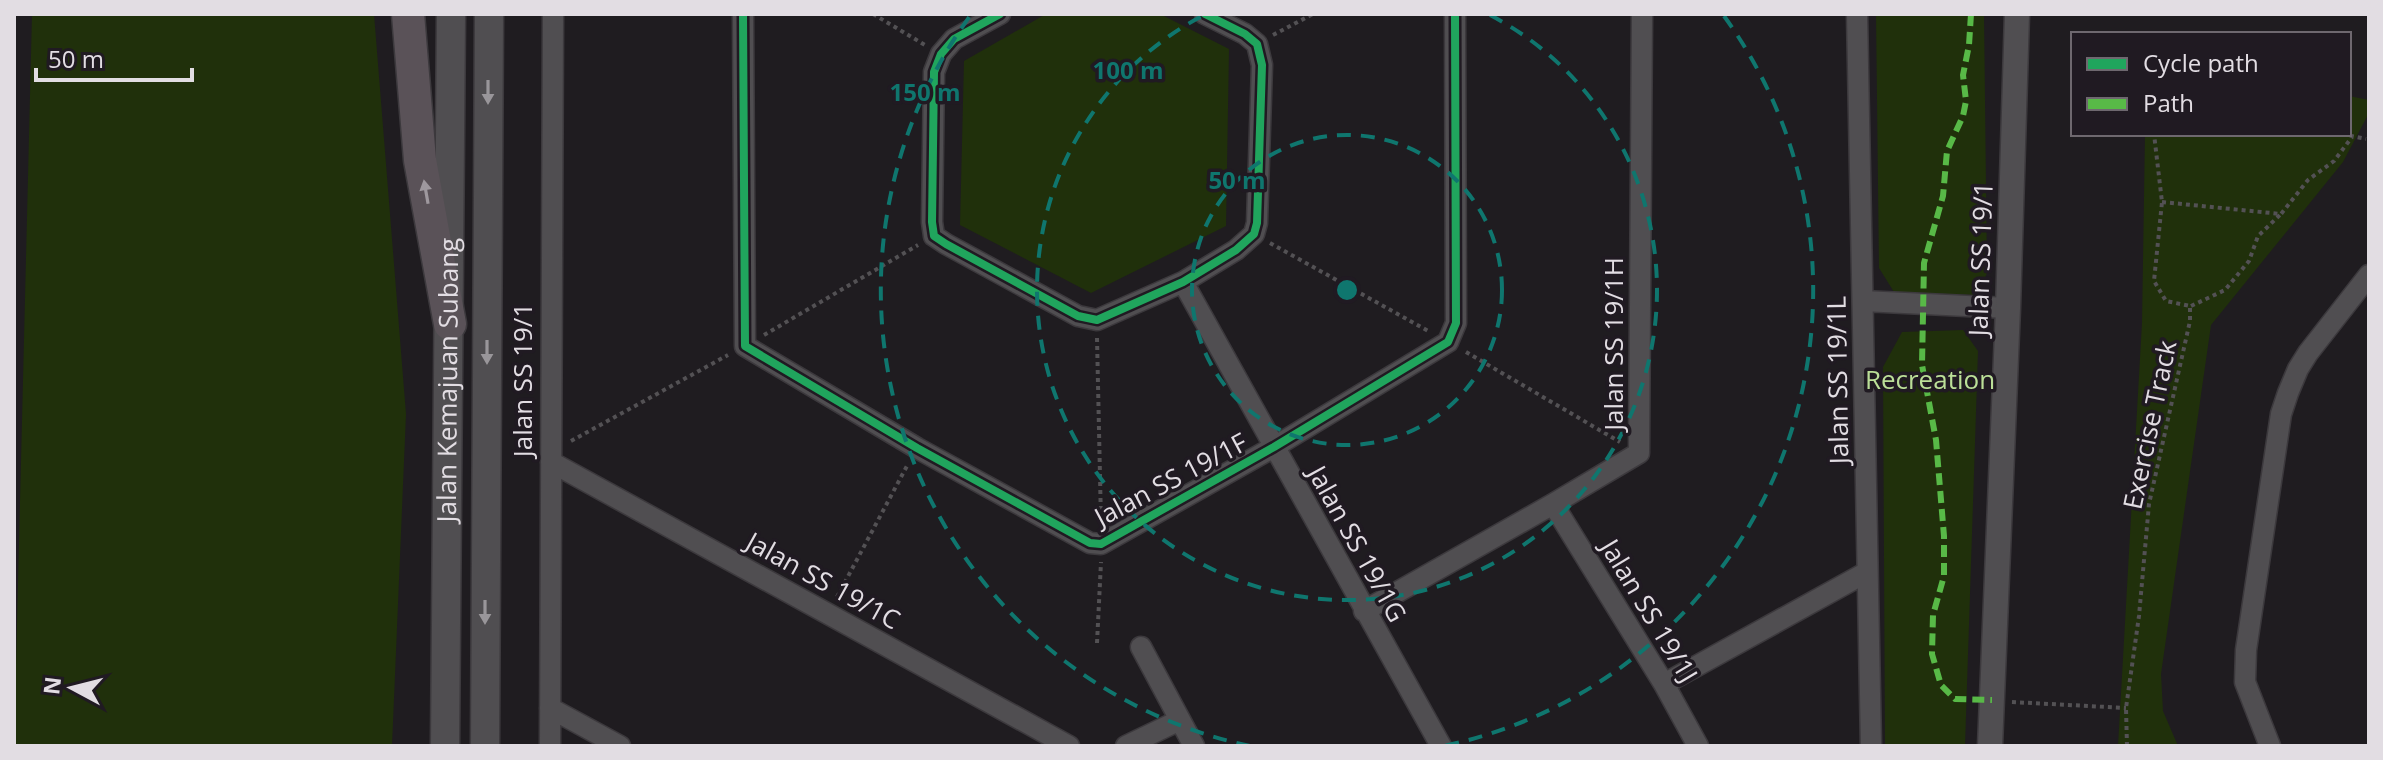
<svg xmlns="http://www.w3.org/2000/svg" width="2383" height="760" viewBox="0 0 2383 760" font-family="'Open Sans',sans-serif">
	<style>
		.green { fill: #20300b }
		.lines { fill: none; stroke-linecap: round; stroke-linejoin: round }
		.minor-casing { stroke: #3c393d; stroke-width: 23 }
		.tertiary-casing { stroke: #3c393d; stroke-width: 27 }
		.secondary-casing { stroke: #3c393d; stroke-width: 31 }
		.trunk-casing { stroke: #3c393d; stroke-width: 35 }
		.path { stroke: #535154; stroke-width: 4; stroke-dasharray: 4 4; stroke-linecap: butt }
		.minor { stroke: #504e51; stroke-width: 20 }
		.tertiary { stroke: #504e51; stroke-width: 24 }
		.secondary { stroke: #504e51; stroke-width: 28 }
		.trunk { stroke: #5a5258; stroke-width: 32 }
		.quiet { stroke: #58b947; stroke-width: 6; stroke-dasharray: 12 6; stroke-linecap: butt }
		.cycleway-casing { stroke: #201a22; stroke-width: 13 }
		.cycleway { stroke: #20a55d; stroke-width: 8 }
		.oneway { fill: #99969a }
		.oneway2 { fill: #9e989e }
		.ring { fill: none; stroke: #0f766e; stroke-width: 4; stroke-dasharray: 14 10 }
		.labels { text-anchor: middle; stroke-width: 7; stroke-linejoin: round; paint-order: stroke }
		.street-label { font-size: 26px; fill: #e2dde3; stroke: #201a22 }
		.park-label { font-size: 26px; fill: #bbdf98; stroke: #201a22 }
		.centre { fill: #0f766e; stroke: #201a22; stroke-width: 4 }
		.ring-label { font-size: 24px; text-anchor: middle; font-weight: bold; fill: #0f766e; stroke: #201a22; stroke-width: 7; stroke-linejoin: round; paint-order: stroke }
	</style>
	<rect width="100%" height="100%" fill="#1f1c20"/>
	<path class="green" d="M32 14H374L406 414 392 746H14Z
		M1046 14H1160L1229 49 1226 226 1091 293 960 225 964 61Z
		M1876 14H1984L1987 273 1978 295 1894 292 1879 268Z
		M2349 96 2369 100V113L2343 162 2211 325 2161 674 2163 711 2178 746H2118L2142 323 2145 134H2349Z
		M1963 330 1978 351 1965 746H1885L1883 367 1902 332Z"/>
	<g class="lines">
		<defs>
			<path id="minor" d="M743 14 745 346 917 448 1090 543 1101 544 1274 447 1448 342 1456 323 1455 14
				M1000 14 954 39 941 54 934 72 932 222 934 236 946 244 1078 316 1097 320 1183 282 1236 250 1254 234 1257 223 1262 65 1257 44 1245 34 1205 14
				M1857 14 1871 746
				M1183 282 1441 746
				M1863 301 2008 308
				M551 462 1069 746
				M1553 504 1664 684 1698 746
				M1364 611 1553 504 1639 453 1642 14
				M1141 647 1194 746
				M1664 684 1867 572
				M550 708 620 746
				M550 746 553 14
				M1126 746 1180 720
				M2270 746 2245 682 2246 650 2281 414 2288 393 2298 369 2308 353 2369 275"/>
			<path id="tertiary" d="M1990 746 2008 308 2017 14"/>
			<g id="secondary">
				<path id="s1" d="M445 746 451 14"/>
				<path d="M485 746 489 14"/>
			</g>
			<path id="trunk" d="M408 14 420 160 450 324"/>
		</defs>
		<use href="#minor" class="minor-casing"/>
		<use href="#tertiary" class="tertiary-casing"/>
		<use href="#secondary" class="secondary-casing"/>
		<use href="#trunk" class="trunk-casing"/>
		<path class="path" d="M873 14 925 45
			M1273 35 1313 14
			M2342 134 2366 139
			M2162 202 2281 214 2308 180 2334 161 2352 137
			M1270 243 1430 332
			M2191 306 2225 290 2249 261 2258 236 2281 214
			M764 335 918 245
			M1097 338 1101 522
			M1466 352 1620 442
			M571 441 728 355
			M837 597 908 464
			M1097 643 1101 562
			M2012 702 2126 708
			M2127 746 2126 708 2139 616 2149 504 2190 321V306L2166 301 2154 281 2162 202 2154 134"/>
		<use href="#minor" class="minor"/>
		<use href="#tertiary" class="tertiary"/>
		<use href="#secondary" class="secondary"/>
		<use href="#trunk" class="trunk"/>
		<path class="quiet" d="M1971 14 1969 45 1963 75 1966 101 1963 116 1947 151 1943 196 1924 263 1922 365 1936 440 1944 536V576L1933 615 1932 654 1941 685 1955 699 1992 700"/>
		<defs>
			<path id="cycleway" d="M743 14 745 346 917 448 1090 543 1101 544 1274 447 1448 342 1456 323 1455 14
				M1000 14 954 39 941 54 934 72 932 222 934 236 946 244 1078 316 1097 320 1183 282 1236 250 1254 234 1257 223 1262 65 1257 44 1245 34 1205 14"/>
		</defs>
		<use href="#cycleway" class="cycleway-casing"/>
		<use href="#cycleway" class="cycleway"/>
	</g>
	<defs><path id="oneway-solid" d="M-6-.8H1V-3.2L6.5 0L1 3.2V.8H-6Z" transform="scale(2)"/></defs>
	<g class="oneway">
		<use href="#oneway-solid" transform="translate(488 92) rotate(90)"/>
		<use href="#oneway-solid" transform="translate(487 352) rotate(90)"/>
		<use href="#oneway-solid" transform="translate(485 612) rotate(90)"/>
	</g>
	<use class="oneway2" href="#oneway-solid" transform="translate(426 192) rotate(-100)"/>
	<g class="ring">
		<circle cx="1347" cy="290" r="155"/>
		<path d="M1490 15A310 310 0 1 1 1204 15"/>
		<path d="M1250 746A466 466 0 0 1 970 16M1724 16A466 466 0 0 1 1444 746"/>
	</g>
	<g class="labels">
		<g class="street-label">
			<text transform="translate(1981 259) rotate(-88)" y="9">Jalan SS 19/1</text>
			<text transform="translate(1614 344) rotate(-90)" y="9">Jalan SS 19/1H</text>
			<text dy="9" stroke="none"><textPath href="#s1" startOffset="366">Jalan Kemajuan Subang</textPath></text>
			<text transform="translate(523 380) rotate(-90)" y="9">Jalan SS 19/1</text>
			<text transform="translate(1838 380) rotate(-91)" y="9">Jalan SS 19/1L</text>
			<text transform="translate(2150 425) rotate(-78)" y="9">Exercise Track</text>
			<text transform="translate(1171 480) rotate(-28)" y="9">Jalan SS 19/1F</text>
			<text transform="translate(1357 544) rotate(61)" y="9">Jalan SS 19/1G</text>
			<text transform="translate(823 581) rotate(29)" y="9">Jalan SS 19/1C</text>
			<text transform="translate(1649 611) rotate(59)" y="9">Jalan SS 19/1J</text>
		</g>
		<g class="park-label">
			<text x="1930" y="389">Recreation</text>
		</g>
	</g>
	<circle cx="1347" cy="290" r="12" class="centre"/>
	<g class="ring-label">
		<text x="1128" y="79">100 m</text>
		<text x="925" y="101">150 m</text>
		<text x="1237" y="189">50 m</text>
	</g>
	<rect width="2383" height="760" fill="none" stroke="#e2dde3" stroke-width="32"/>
	<rect x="2071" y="32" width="280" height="104" fill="#201a22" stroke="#6e686f" stroke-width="2"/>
	<rect x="2087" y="58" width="40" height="12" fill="#20a55d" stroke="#6e686f" stroke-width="2"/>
	<text x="2143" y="72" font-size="24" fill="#e2dde3">Cycle path</text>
	<rect x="2087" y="98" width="40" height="12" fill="#58b947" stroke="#6e686f" stroke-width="2"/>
	<text x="2143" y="112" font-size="24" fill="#e2dde3">Path</text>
	<g transform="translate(72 688) rotate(277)" stroke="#201a22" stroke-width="6" paint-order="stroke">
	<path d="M0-6L14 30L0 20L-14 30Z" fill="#e2dde3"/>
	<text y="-12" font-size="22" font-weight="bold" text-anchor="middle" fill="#e2dde3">N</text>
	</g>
	<path d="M36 68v12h156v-12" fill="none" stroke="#e2dde3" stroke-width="4"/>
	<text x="48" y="68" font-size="24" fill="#e2dde3" stroke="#201a22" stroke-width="6" paint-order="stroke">50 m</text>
</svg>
